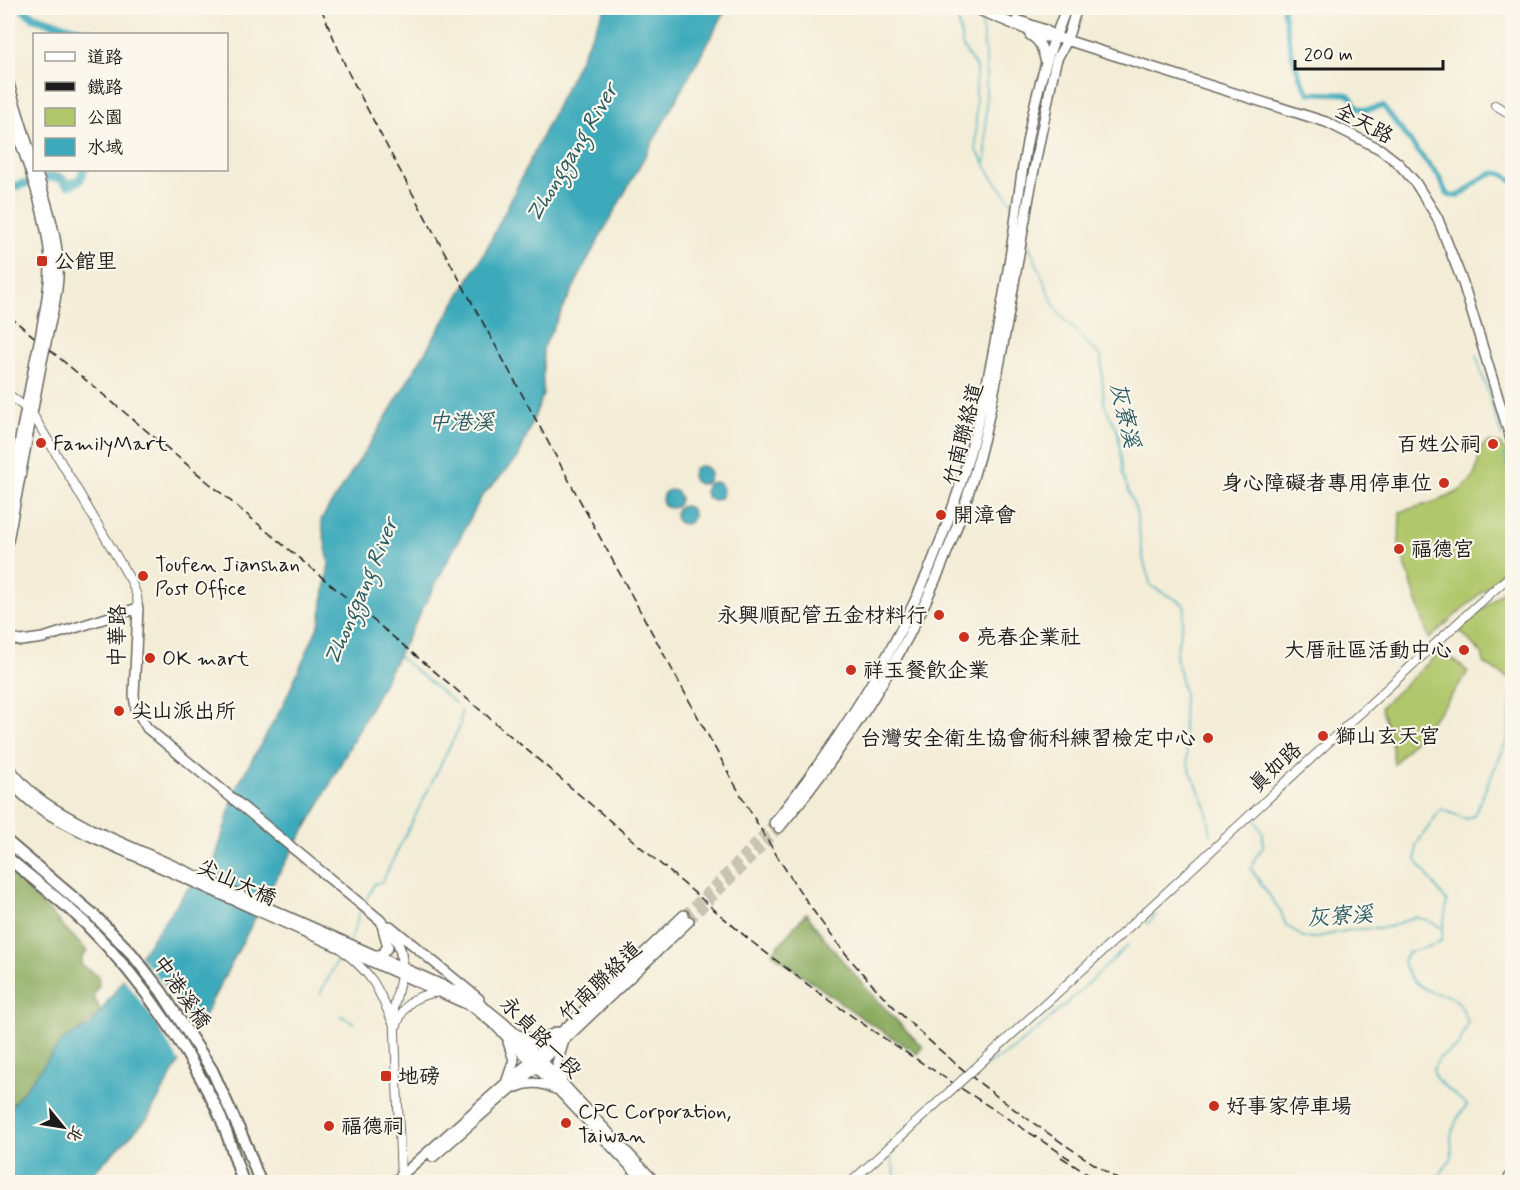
<svg xmlns="http://www.w3.org/2000/svg" width="1520" height="1190" viewBox="0 0 1520 1190" font-family="Mynerve,'LXGW WenKai TC',sans-serif">
	<style>
		.green { fill: #b1c76c; stroke: #667244; stroke-width: 1.5 }
		.forest { fill: #8cac60; stroke: #54643e; stroke-width: 1.5 }
		.water { fill: #3caabb; stroke: #2c636c; stroke-width: 1.5 }
		.pier { fill: #f3edd7 }
		.lines { fill: none; stroke-linecap: round; stroke-linejoin: round }
		.stream { stroke: #3caabb; stroke-width: 1.5 }
		.canal { stroke: #3caabb; stroke-width: 5 }
		.river { stroke: #3caabb; stroke-width: 9 }
		.major-tunnel { stroke: #c8c3b2; stroke-width: 9; stroke-dasharray: 9 4.5; stroke-linecap: butt }
		.minor-casing { stroke: #67655d; stroke-width: 10 }
		.major-casing { stroke: #67655d; stroke-width: 12 }
		.highway-casing { stroke: #67655d; stroke-width: 14 }
		.minor { stroke: #fff; stroke-width: 8 }
		.major { stroke: #fff; stroke-width: 9 }
		.highway { stroke: #fff; stroke-width: 10 }
		.rail { stroke: #1c1c1c; stroke-width: 1.5; stroke-dasharray: 9 4.5; stroke-linecap: butt }
		.minor-bridge-casing { stroke: #67655d; stroke-width: 10; stroke-linecap: butt }
		.major-bridge-casing { stroke: #67655d; stroke-width: 12; stroke-linecap: butt }
		.minor-bridge { stroke: #fff; stroke-width: 8 }
		.major-bridge { stroke: #fff; stroke-width: 9 }
		.poi-dot { fill: #c8321e; stroke: #fbf7ec; stroke-width: 2 }
		.labels { text-anchor: middle; stroke-width: 4.5; stroke-linejoin: round; paint-order: stroke }
		.street-label { font-size: 21px; fill: #1c1c1c; stroke: #fbf7ec }
		.poi-label { font-size: 21px; fill: #1c1c1c; stroke: #fbf7ec; text-anchor: start }
		.water-label { font-size: 22px; font-style: italic; fill: #2a5c64; stroke: #fbf7ec }
	</style>
	<rect width="100%" height="100%" fill="#fbf7ec"/>
	<filter id="ink" filterUnits="userSpaceOnUse"><feTurbulence type="fractalNoise" baseFrequency=".0167" numOctaves="2"/><feDisplacementMap in="SourceGraphic" scale="12" xChannelSelector="R" yChannelSelector="G"/><feConvolveMatrix kernelMatrix="1 2 1 2 8 2 1 2 1" color-interpolation-filters="sRGB"/></filter>
	<filter id="wash" filterUnits="userSpaceOnUse"><feTurbulence type="fractalNoise" baseFrequency=".008" numOctaves="4" result="noise"/><feDisplacementMap in="SourceGraphic" scale="24" xChannelSelector="R" yChannelSelector="G"/><feGaussianBlur stdDeviation="1.35" result="paint"/><feColorMatrix in="noise" values="0 0 0 0 0 0 0 0 0 0 0 0 0 0 0 0 0 1.4 0 .05"/><feComposite in="paint" operator="in"/></filter>
	<g filter="url(#wash)">
		<rect width="100%" height="100%" fill="#f3edd7"/>
		<path class="green" d="M1489 442 1500 444 1504 450 1508 452 1512 480V565L1429 639 1399 545 1400 512C1423 504 1462 499 1474 475 1478 468 1479 456 1480 448Z
			M1512 584V667L1511 680 1483 663V655L1459 630 1507 587Z
			M1442 650 1468 672 1444 706 1394 764 1392 747 1381 707Z"/>
		<path class="forest" d="M8 868 87 951 82 958 81 965 98 976 99 985 93 995 100 1010 96 1017 68 1039 8 1115Z
			M806 913C840 962 880 1005 923 1047L918 1054 862 1018 772 953Z"/>
		<path class="water" d="M605 8H727L589 257 543 348V395L518 458 482 496 317 809 275 880 192 1039 147 1119 84 1182H8V1112L10 1108 63 1040 91 1025 186 891 215 860 236 788 283 705 320 622 329 563 321 520 376 434 484 254Z
			M692 475a9 9 0 1 1 18 0a9 9 0 1 1-18 0Z
			M705 491a9 9 0 1 1 18 0a9 9 0 1 1-18 0Z
			M662 499a9 9 0 1 1 18 0a9 9 0 1 1-18 0Z
			M675 515a9 9 0 1 1 18 0a9 9 0 1 1-18 0Z"/>
		<path class="pier" d="M138 954 177 1000 197 1035 181 1065 152 1017 122 976Z"/>
		<g class="lines">
			<path class="stream" d="M956 8 963 48 976 67V150C984 160 985 165 991 175 998 186 1008 194 1013 206
				M981 17 986 63V161
				M1026 238 1054 305 1063 318 1101 357 1104 404 1118 432 1123 476 1136 511 1144 563 1151 586 1182 603 1185 608 1176 655 1184 694 1183 722 1188 765 1206 807 1211 835
				M1476 355 1502 437
				M1504 454 1512 485
				M398 656 455 703
				M1255 819 1263 834V847L1255 858 1251 869 1281 912 1286 925 1303 937 1313 938 1350 930 1389 927 1415 917 1427 920 1442 928
				M365 902 375 883 382 882 460 726 461 711
				M1147 924 1156 915
				M349 941C356 931 356 920 361 909
				M320 994 340 955
				M341 1016 355 1023
				M982 1067C1006 1057 1026 1039 1046 1022 1074 997 1101 972 1128 945
				M891 1157 896 1179 901 1182
				M1435 1182 1452 1157 1451 1135 1457 1119 1467 1105 1436 1079 1433 1070 1439 1058 1459 1045 1468 1022C1465 1015 1462 1006 1457 1001 1450 994 1443 995 1434 993 1417 987 1406 977 1403 960L1408 952 1431 946 1441 941 1447 902 1416 860V845L1441 809 1466 819 1474 815 1508 738 1512 691"/>
			<path class="canal" d="M1283 8C1288 37 1292 68 1309 93L1346 94 1351 97 1358 108 1366 110 1383 106C1398 126 1413 146 1429 165 1431 168 1435 171 1438 175 1442 180 1443 191 1449 195 1467 205 1485 154 1512 181"/>
			<path class="river" d="M25 8V11L34 17 63 26 95 34
				M8 188 50 177 61 178 68 185 80 180 84 170"/>
		</g>
	</g>
	<g filter="url(#ink)">
		<g class="lines">
			<path class="major-tunnel" d="M684 915 720 880 774 823
				M689 921 753 857 779 828"/>
			<defs>
				<path id="minor" d="M1495 105 1512 115
					M8 394 32 413 131 581 137 596 138 608
					M1116 939 1474 608 1512 574
					M343 951C375 977 377 987 393 1023
					M397 1025C405 1001 416 995 441 992
					M401 1178 394 1008 401 976"/>
				<path id="major" d="M974 8 1045 37H1056L1066 40 1326 122 1380 149 1398 163 1415 182 1437 217 1463 283 1512 443
					M1017 20 1045 30 1056 37
					M1030 35C1041 41 1043 51 1046 63
					M8 81 34 165
					M8 107C24 155 46 207 50 259 51 284 45 308 41 333
					M36 170C47 204 60 242 58 278 57 298 51 318 47 338
					M8 502 35 361
					M8 541 41 366
					M8 638 21 641 43 638 138 608 134 695 136 709 147 728 380 920C397 939 403 945 402 971
					M8 766C33 800 55 810 91 829L469 997C508 1021 536 1055 567 1088 596 1120 626 1151 655 1182
					M8 778C28 806 58 820 88 835L473 1007 495 1025 531 1061 645 1182
					M774 823C878 693 946 564 983 401 996 342 1007 282 1015 223 1022 169 1030 114 1046 63 1052 44 1060 26 1066 8
					M779 828C874 714 949 582 984 437 1009 333 1021 225 1044 120 1048 101 1051 81 1056 62 1058 55 1063 49 1066 42 1070 31 1073 19 1077 8
					M390 926 479 999
					M374 955H381L388 947 382 925
					M519 1035C532 1041 545 1039 557 1032
					M562 1079 557 1063 563 1044
					M507 1080 514 1060 508 1042
					M517 1087C530 1081 542 1082 555 1089
					M433 1157 536 1067 689 921
					M394 1182 531 1061 684 915
					M1507 1182 1512 1173"/>
				<path id="highway" d="M8 842 94 915 132 954 161 991 212 1070 247 1147 260 1182
					M8 858C33 879 61 900 85 923 137 975 182 1039 215 1105 227 1129 234 1157 243 1182"/>
			</defs>
			<use href="#minor" class="minor-casing"/>
			<use href="#major" class="major-casing"/>
			<use href="#highway" class="highway-casing"/>
			<use href="#minor" class="minor"/>
			<use href="#major" class="major"/>
			<use href="#highway" class="highway"/>
			<path class="rail" d="M321 8 348 72 391 154 734 783C768 843 803 901 846 954 924 1049 1020 1117 1122 1182
				M8 315 452 686 752 942 815 990 876 1033 1070 1159
				M1061 1157 1100 1182"/>
			<defs>
				<path id="minor-bridge" d="M851 1182 1116 939"/>
				<path id="major-bridge" d="M35 361 41 333
					M41 366 47 338"/>
			</defs>
			<use href="#minor-bridge" class="minor-bridge-casing"/>
			<use href="#major-bridge" class="major-bridge-casing"/>
			<use href="#minor-bridge" class="minor-bridge"/>
			<use href="#major-bridge" class="major-bridge"/>
		</g>
	</g>
	<g class="poi-dot">
		<rect x="36" y="255" width="12" height="12" rx="3"/>
		<circle cx="41" cy="443" r="6"/>
		<circle cx="1493" cy="444" r="6"/>
		<circle cx="1444" cy="483" r="6"/>
		<circle cx="941" cy="515" r="6"/>
		<circle cx="1399" cy="549" r="6"/>
		<circle cx="143" cy="576" r="6"/>
		<circle cx="939" cy="615" r="6"/>
		<circle cx="964" cy="637" r="6"/>
		<circle cx="1464" cy="650" r="6"/>
		<circle cx="150" cy="658" r="6"/>
		<circle cx="851" cy="670" r="6"/>
		<circle cx="119" cy="711" r="6"/>
		<circle cx="1323" cy="736" r="6"/>
		<circle cx="1208" cy="738" r="6"/>
		<rect x="380" y="1070" width="12" height="12" rx="3"/>
		<circle cx="1214" cy="1106" r="6"/>
		<circle cx="566" cy="1123" r="6"/>
		<circle cx="329" cy="1126" r="6"/>
	</g>
	<g class="labels">
		<g class="street-label">
			<text transform="translate(1364 123) rotate(28)" y="7">全天路</text>
			<text transform="translate(963 434) rotate(-76)" y="7">竹南聯絡道</text>
			<text transform="translate(117 636) rotate(-89)" y="7">中華路</text>
			<text transform="translate(1275 767) rotate(-43)" y="7">真如路</text>
			<text transform="translate(237 882) rotate(24)" y="7">尖山大橋</text>
			<text transform="translate(600 981) rotate(-44)" y="7">竹南聯絡道</text>
			<text transform="translate(182 992) rotate(55)" y="7">中港溪橋</text>
			<text transform="translate(541 1037) rotate(45)" y="7">永貞路一段</text>
		</g>
		<g class="poi-label">
			<text x="54" y="268">公館里</text>
			<text x="53" y="450">FamilyMart</text>
			<text x="1481" y="451" text-anchor="end">百姓公祠</text>
			<text x="1432" y="490" text-anchor="end">身心障礙者專用停車位</text>
			<text x="953" y="522">開漳會</text>
			<text x="1411" y="556">福德宮</text>
			<text x="155" y="571">Toufen Jianshan<tspan x="155" dy="24">Post Office</tspan></text>
			<text x="927" y="622" text-anchor="end">永興順配管五金材料行</text>
			<text x="976" y="644">亮春企業社</text>
			<text x="1452" y="657" text-anchor="end">大厝社區活動中心</text>
			<text x="162" y="665">OK mart</text>
			<text x="863" y="677">祥玉餐飲企業</text>
			<text x="131" y="718">尖山派出所</text>
			<text x="1335" y="743">獅山玄天宮</text>
			<text x="1196" y="745" text-anchor="end">台灣安全衛生協會術科練習檢定中心</text>
			<text x="398" y="1083">地磅</text>
			<text x="1226" y="1113">好事家停車場</text>
			<text x="578" y="1118">CPC Corporation,<tspan x="578" dy="24">Taiwan</tspan></text>
			<text x="341" y="1133">福德祠</text>
		</g>
		<g class="water-label">
			<text transform="translate(571 152) rotate(-59)" y="8">Zhonggang River</text>
			<text transform="translate(1126 415) rotate(77)" y="8">灰寮溪</text>
			<text x="461" y="429">中港溪</text>
			<text transform="translate(360 591) rotate(-67)" y="8">Zhonggang River</text>
			<text transform="translate(1340 915) rotate(-4)" y="8">灰寮溪</text>
		</g>
	</g>
	<rect width="1520" height="1190" fill="none" stroke="#fbf7ec" stroke-width="30"/>
	<rect x="33" y="33" width="195" height="138" fill="#fbf7ec" stroke="#a29f99" stroke-width="1.5"/>
	<rect x="45" y="52" width="30" height="9" fill="#ffffff" stroke="#a29f99" stroke-width="1.5"/>
	<text x="87" y="63" font-size="18" fill="#1c1c1c">道路</text>
	<rect x="45" y="82" width="30" height="9" fill="#1c1c1c" stroke="#a29f99" stroke-width="1.5"/>
	<text x="87" y="93" font-size="18" fill="#1c1c1c">鐵路</text>
	<rect x="45" y="108" width="30" height="18" fill="#b1c76c" stroke="#a29f99" stroke-width="1.5"/>
	<text x="87" y="123" font-size="18" fill="#1c1c1c">公園</text>
	<rect x="45" y="138" width="30" height="18" fill="#3caabb" stroke="#a29f99" stroke-width="1.5"/>
	<text x="87" y="153" font-size="18" fill="#1c1c1c">水域</text>
	<g transform="translate(63 1127) rotate(120)" stroke="#fbf7ec" stroke-width="4.5" paint-order="stroke">
	<path d="M0-4.5L10 22L0 15L-10 22Z" fill="#1c1c1c"/>
	<text y="-9" font-size="16" font-weight="bold" text-anchor="middle" fill="#1c1c1c">北</text>
	</g>
	<path d="M1295 60v9h148v-9" fill="none" stroke="#1c1c1c" stroke-width="3"/>
	<text x="1304" y="60" font-size="18" fill="#1c1c1c" stroke="#fbf7ec" stroke-width="4.5" paint-order="stroke">200 m</text>
</svg>
